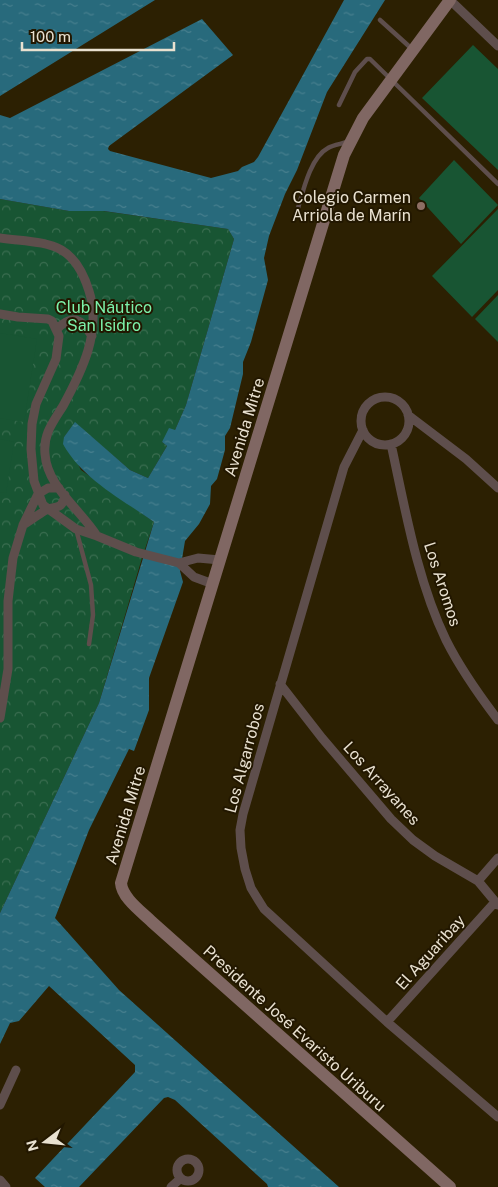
<svg xmlns="http://www.w3.org/2000/svg" width="498" height="1187" viewBox="0 0 498 1187" font-family="'Public Sans',sans-serif">
	<style>
		.park { fill: url(#park-crowns) }
		.pitch { fill: #185533 }
		.water { fill: url(#water-ripples) }
		.lines { fill: none; stroke-linecap: round; stroke-linejoin: round }
		.lane { stroke: #5e4e4c; stroke-width: 4.5 }
		.street { stroke: #5e4e4c; stroke-width: 9 }
		.secondary { stroke: #806763; stroke-width: 12 }
		.education-dot { fill: #8d6e63; stroke: #221700; stroke-width: 2 }
		.labels { text-anchor: middle; stroke-width: 4; stroke-linejoin: round; paint-order: stroke }
		.poi-label { font-size: 16px; fill: #e9e1d0; stroke: #221700; text-anchor: end }
		.park-label { font-size: 16px; fill: #7cf2aa; stroke: #221700 }
		.street-label { font-size: 16px; fill: #e9e1d0; stroke: #221700 }
	</style>
	<defs>
		<pattern id="park-crowns" width="20" height="18" patternUnits="userSpaceOnUse" patternTransform="scale(1.25)"><rect width="20" height="18" fill="#185533"/><path d="M2 6a3 3 0 1 1 6 0M12 15a3 3 0 1 1 6 0" fill="none" stroke="#3a6d50"/></pattern>
		<pattern id="water-ripples" width="26" height="14" patternUnits="userSpaceOnUse" patternTransform="scale(1.25)"><rect width="26" height="14" fill="#286a7c"/><path d="M2 4q2-2 4 0t4 0M15 11q2-2 4 0t4 0" fill="none" stroke="#477f8e"/></pattern>
	</defs>
	<rect width="100%" height="100%" fill="#2c2002"/>
	<path class="park" d="M0 199 69 211H103L228 229 234 239 186 405 175 430 162 442 167 446 148 478 130 470 75 423 64 437 81 470 154 522 142 558 99 703 0 913Z"/>
	<path class="pitch" d="M473 45 498 69V170L422 98Z
		M454 160 498 205 461 244 419 198Z
		M498 209V290L472 317 432 276Z
		M498 295V342L475 319Z
		M0 333 37 339 24 422 0 418Z
		M0 439 14 442 6 493 0 492Z"/>
	<path class="water" d="M0 0H155L0 96Z
		M344 0H385L327 92 297 170 285 194 269 236 264 258 268 280 251 342 243 362V374L230 428 225 436V450L217 479 211 486 210 504 199 524 185 541 180 571 183 582 149 678V710L134 751 129 749 89 830 55 918 119 990 339 1187H268L267 1184 175 1100 168 1097 164 1098 79 1187H45L35 1178 135 1072V1065L49 986 19 1021 10 1023 0 1044V913L99 703 154 522C122 499 83 480 63 444L64 437 75 422 130 470 148 478 167 446 162 442 169 428 175 430 186 405 234 239 228 229 104 211H69L0 199V115L10 118 202 19 233 55 109 146 108 149 110 151 211 178 238 171 242 167 254 162 258 157Z"/>
	<g class="lines">
		<path class="lane" d="M380 20 412 49
			M339 105 355 72 367 59H370L498 184
			M296 215C302 196 309 158 328 148 333 145 341 144 347 142
			M76 529 91 585 93 615 89 644"/>
		<path class="street" d="M450 0 498 46
			M0 238C46 244 73 239 89 291 102 331 82 371 63 406 53 422 43 434 45 454 47 487 81 510 97 536
			M0 314 18 317 48 319 52 321 59 336 56 359 36 404 32 424 31 449 34 481 43 505 76 529 97 536 136 552 179 563 194 577 213 584
			M57 329C73 313 81 319 92 336
			M361 421a24 24 0 1 1 48 0a24 24 0 1 1-48 0Z
			M408 415 466 459 498 488
			M363 430 344 467 243 814 240 830 241 848 245 869 251 888 264 909 387 1022 498 1117
			M391 444C405 508 417 580 446 640 460 668 479 695 498 720
			M23 525C28 522 45 510 48 509 58 506 62 509 65 495
			M179 563 198 558 220 560
			M280 684 322 738 391 819 413 840 435 856 478 881 498 905
			M0 718 8 669V601L13 558 23 525 38 494 48 488H59
			M478 881 498 858
			M387 1022 495 902
			M0 1105 16 1070
			M177 1170a11 11 0 1 1 22 0a11 11 0 1 1-22 0Z
			M0 1180 6 1187
			M171 1187 181 1178"/>
		<path class="secondary" d="M450 0 363 118 344 155 121 883C122 898 142 912 152 922L450 1187"/>
	</g>
	<circle class="education-dot" cx="421" cy="206" r="5"/>
	<g class="labels">
		<g class="poi-label">
			<text x="411" y="203">Colegio Carmen<tspan x="411" dy="18">Arriola de Marín</tspan></text>
		</g>
		<g class="park-label">
			<text x="104" y="313">Club Náutico<tspan x="104" dy="18">San Isidro</tspan></text>
		</g>
		<g class="street-label">
			<text transform="translate(244 427) rotate(-73)" y="6">Avenida Mitre</text>
			<text transform="translate(443 584) rotate(72)" y="6">Los Aromos</text>
			<text transform="translate(244 758) rotate(-75)" y="6">Los Algarrobos</text>
			<text transform="translate(382 783) rotate(48)" y="6">Los Arrayanes</text>
			<text transform="translate(125 815) rotate(-73)" y="6">Avenida Mitre</text>
			<text transform="translate(430 952) rotate(-48)" y="6">El Aguaribay</text>
			<text transform="translate(295 1028) rotate(42)" y="6">Presidente José Evaristo Uriburu</text>
		</g>
	</g>
	<g transform="translate(45 1142) rotate(254)" stroke="#221700" stroke-width="4" paint-order="stroke">
	<path d="M0-4L9 19L0 12L-9 19Z" fill="#e9e1d0"/>
	<text y="-8" font-size="14" font-weight="bold" text-anchor="middle" fill="#e9e1d0">N</text>
	</g>
	<path d="M22 42v8h152v-8" fill="none" stroke="#e9e1d0" stroke-width="2.5"/>
	<text x="30" y="42" font-size="15" fill="#e9e1d0" stroke="#221700" stroke-width="4" paint-order="stroke">100 m</text>
</svg>
